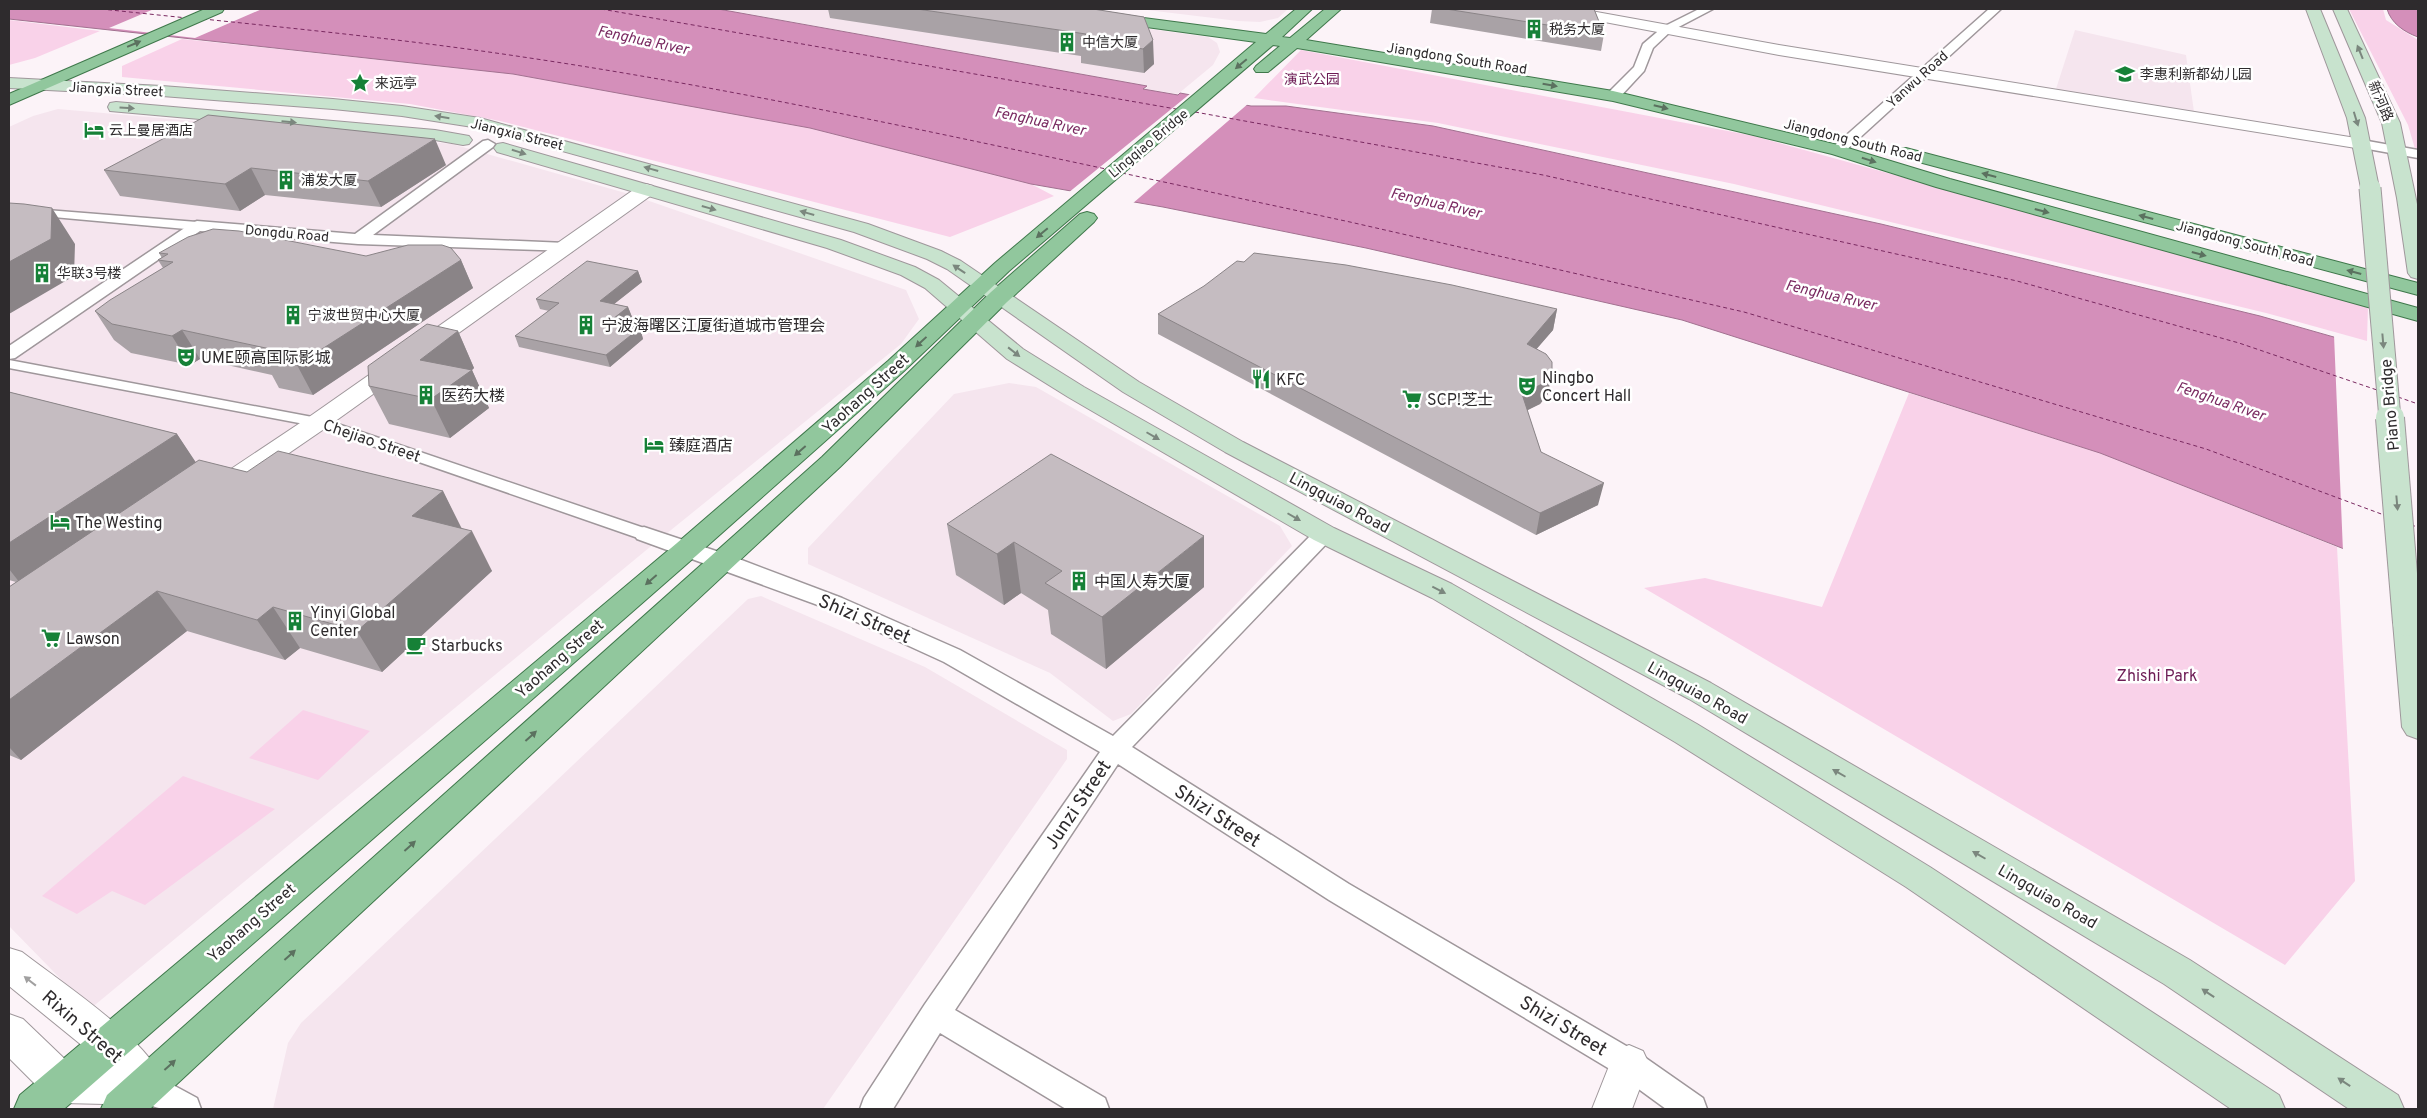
<svg xmlns="http://www.w3.org/2000/svg" width="2427" height="1118" viewBox="0 0 2427 1118" font-family="Overpass,'Noto Sans SC',sans-serif">
	<style>
		.built { fill: #f5e5ee }
		.green { fill: #f9d2e9 }
		.water { fill: #d48fba; stroke: #a27190 }
		.pier { fill: #fcf3f8 }
		.lines { fill: none; stroke-linecap: round; stroke-linejoin: round }
		.ferry { stroke: #792960; stroke-width: 1; stroke-dasharray: 4 3; stroke-linecap: butt }
		.pedestrian-casing { stroke: #9f979b; stroke-width: 3 }
		.minor-casing { stroke: #9f979b; stroke-width: 3 }
		.tertiary-casing { stroke: #9f979b; stroke-width: 2 }
		.secondary-casing { stroke: #9f979b; stroke-width: 2 }
		.primary-casing { stroke: #3f784b; stroke-width: 2 }
		.pedestrian { fill: #fff; fill-rule: evenodd }
		.minor { fill: #fff; fill-rule: evenodd }
		.tertiary { fill: #fff; fill-rule: evenodd }
		.secondary { fill: #c8e3ce; fill-rule: evenodd }
		.primary { fill: #91c79d; fill-rule: evenodd }
		.secondary-bridge-far1-casing { stroke: #9f979b; stroke-width: 23; stroke-linecap: butt }
		.secondary-bridge-casing { stroke: #9f979b; stroke-width: 30; stroke-linecap: butt }
		.secondary-bridge-far1 { stroke: #c8e3ce; stroke-width: 21 }
		.secondary-bridge { stroke: #c8e3ce; stroke-width: 28 }
		.wall { fill: #a9a2a6 }
		.shaded-wall { fill: #8a8487 }
		.building { fill: #c5bcc1; stroke: #8a8487 }
		.oneway { fill: #5b715f }
		.oneway2 { fill: #7b877e }
		.oneway3 { fill: #a1a0a0 }
		.labels { text-anchor: middle; stroke-width: 5; stroke-linejoin: round; paint-order: stroke }
		.far-poi-label { font-size: 14px; fill: #2e2b2d; stroke: #fff; text-anchor: start }
		.far-street-label { font-size: 14px; fill: #2e2b2d; stroke: #fff }
		.far-park-label { font-size: 14px; fill: #6d1c55; stroke: #fff }
		.far-water-label { font-size: 15px; font-style: italic; fill: #792960; stroke: #fff }
		.poi-label { font-size: 16px; fill: #2e2b2d; stroke: #fff; text-anchor: start }
		.street-label { font-size: 16px; fill: #2e2b2d; stroke: #fff }
		.park-label { font-size: 16px; fill: #6d1c55; stroke: #fff }
		.near-street-label { font-size: 19px; fill: #2e2b2d; stroke: #fff }
	</style>
	<rect width="100%" height="100%" fill="#fcf3f8"/>
	<path class="built" d="M722 9H1003L1208 37 1217 43 1220 52 1213 65 1178 94 1145 89 1148 86Z
		M1139 9H1288L1278 18 1260 22 1238 21Z
		M2075 30 2186 55 2194 112 2055 92Z
		M58 109 452 144 629 194 906 290 919 319 901 344 650 547 90 1009 9 926V127L33 116Z
		M1009 383 1036 387 1280 526 1292 546 1131 714 1113 721 1050 673 808 564V548L954 394Z
		M761 596 925 667 1067 750V759L823 1109H273L288 1043 301 1023 748 599Z"/>
	<path class="green" d="M2349 9H2383L2386 20 2418 40V159L2408 125Z
		M9 20 100 31 35 58 9 65Z
		M182 39 513 74 810 128 1031 184 1054 196 950 237 500 121 410 104 122 77V66Z
		M1301 50 1754 136 2368 306 2367 341 2266 313 1734 184 1438 123 1254 98Z
		M1909 393 2100 453 2337 547 2355 881 2285 965 1644 588 1705 578 1822 607Z
		M303 710 370 731 318 780 249 758Z
		M183 776 275 809 145 905 112 891 77 914 42 896Z"/>
	<path class="water" d="M9 9H718L1147 86 1143 89 1178 95 1180 93 1251 106H1286L1433 126 1881 224 2260 316 2418 361V578L2100 453 1682 320 1366 248 1163 207 1031 184 810 128 513 74 9 19Z
		M2387 9H2418V37C2404 32 2391 23 2387 9Z"/>
	<path class="pier" d="M154 9H262L195 38 109 28Z
		M1191 93 1249 103 1132 204 1068 193Z
		M2334 335 2418 358V581L2343 552Z"/>
	<g class="lines">
		<path class="ferry" d="M101 9 187 18
			M601 9 1176 109
			M203 19C310 30 417 41 523 57 719 86 913 128 1106 169
			M1195 112 1543 175 2017 281 2239 343 2377 390
			M1122 173 1350 222 1744 312 2206 449 2384 515
			M2398 397 2418 404
			M2411 525 2418 527"/>
		<defs>
			<path id="pedestrian" d="M9 207 197 222 203 226 197 230 9 213Z
				M9 360 323 419 650 530 652 534 650 538H638L315 426 9 368Z"/>
			<path id="minor" d="M1699 9H1713L1671 31 1653 48 1644 71 1618 99H1608L1607 96 1608 93 1634 67 1643 44 1663 27Z
				M1989 9H2001L1843 153H1833L1831 150 1833 147Z
				M488 140 495 144 493 147 373 235 566 243 572 245 574 248 572 251 358 244 200 231 15 358 9 359V346L192 223 197 221 355 234 483 141Z
				M2362 140 2418 150V158L2357 147 2355 144 2357 141Z
				M644 527 731 556 842 598 960 650 1113 736 1317 529 1324 527 1331 529 1334 534 1331 539 1132 747 1349 884 1640 1054 1703 1098 1707 1109H1666L1618 1074 1329 900 1118 764 955 1010 1105 1098 1109 1109H1066L940 1033 893 1109H860L864 1098 925 1004 1100 752 944 662 826 608 637 539 634 534 637 529Z
				M147 1071 197 1098 201 1109C175 1109 144 1115 132 1086L136 1075Z"/>
			<path id="tertiary" d="M1550 9H1580L1779 45 2362 139 2368 140 2371 144 2368 148 2362 149 1779 55 1557 13 1552 12Z
				M646 184 653 186 655 190 653 194 327 427 222 499 213 501 204 499 200 493 204 487 309 417 639 186Z
				M9 948 22 952C66 986 145 1036 167 1086L161 1100 147 1105 63 1103 49 1098 9 1058V1014L23 1019 71 1065 104 1066 95 1056 9 986Z
				M1629 1045 1643 1051 1649 1064 1632 1109H1592L1615 1051Z"/>
			<path id="secondary" d="M2306 9H2320L2365 118 2379 188 2377 192H2363L2361 188 2347 118Z
				M2333 9H2347L2400 123 2418 209V279L2411 277 2408 273 2397 198 2382 123Z
				M9 78 162 86 333 99 402 106 480 118 868 224 941 251 961 261 1139 382 1243 442 1711 683 2190 960 2398 1095 2404 1109H2349L2164 984 1689 699 1225 452 1123 392 947 269 927 259 854 232 479 128 402 116 333 109 162 96 9 88Z
				M116 102 435 130 469 136 472 140 469 144 463 145 435 140 110 111 108 107 110 103Z
				M503 143 841 240 915 267 939 280 1023 349 1084 387 1334 528 1452 584 1697 724 1930 867 2279 1095 2285 1109H2231L1906 887 1675 742 1432 598 1314 540 1068 397 1007 359 925 288 901 275 827 248 497 152 494 148 497 144Z
				M2407 612 2418 616V739L2407 735 2402 727 2393 622 2397 615Z"/>
			<path id="primary" d="M205 9H224L222 12 9 105V94Z
				M1037 9H1075L1266 34 1296 9H1312L1282 37 1290 38 1325 9H1341L1306 40 1613 91 1838 145 1950 179 2418 308V321L1936 187 1832 154 1613 101 1297 48 1268 72H1256L1254 69 1256 66 1280 46 1273 45 1009 271 904 371 697 555 64 1109H14L20 1095 677 543 888 361 995 263 1256 42 1044 13 1039 12Z
				M1906 148 2418 283V295L1900 157 1897 153 1900 149Z
				M1087 212 1094 214 1097 218 1094 222 1007 302 840 467 150 1109H101L107 1095 822 457 991 292 1080 214Z"/>
		</defs>
		<use href="#pedestrian" class="pedestrian-casing"/>
		<use href="#minor" class="minor-casing"/>
		<use href="#tertiary" class="tertiary-casing"/>
		<use href="#secondary" class="secondary-casing"/>
		<use href="#primary" class="primary-casing"/>
		<use href="#pedestrian" class="pedestrian"/>
		<use href="#minor" class="minor"/>
		<use href="#tertiary" class="tertiary"/>
		<use href="#secondary" class="secondary"/>
		<use href="#primary" class="primary"/>
		<defs>
			<path id="secondary-bridge-far1" d="M2370 188 2390 419"/>
			<path id="secondary-bridge" d="M2390 418 2407 622"/>
		</defs>
		<use href="#secondary-bridge-far1" class="secondary-bridge-far1-casing"/>
		<use href="#secondary-bridge" class="secondary-bridge-casing"/>
		<use href="#secondary-bridge-far1" class="secondary-bridge-far1"/>
		<use href="#secondary-bridge" class="secondary-bridge"/>
	</g>
	<path class="wall" d="M828 9H1093L1144 17 1154 64 1144 73 1081 63V56L830 18Z
		M1432 9H1594L1604 34 1601 51 1430 23Z
		M446 165 381 207 265 195 240 211 120 196 104 170Z
		M159 253 366 256 461 260 473 288 313 395 279 388 272 375 200 359 190 365 131 353 114 340 95 311 163 268 158 260 162 258Z
		M638 271 642 282 614 304 628 307 632 317 623 325 640 328 643 339 610 367 519 347 515 336 549 311 540 309 536 299Z
		M1557 309 1553 330 1536 349 1548 394 1540 404 1527 410 1541 452 1598 505 1536 535 1158 334V314Z
		M458 331 474 368 472 370 489 408 450 438 389 424 369 386Z
		M9 392 177 434 195 462 247 472 443 491 461 529 492 571 382 672 300 648 285 660 187 631 21 760 9 755V587L16 582 9 580Z
		M947 524 1204 587 1106 669 1051 634 1048 610 1021 593 1004 605 956 575Z"/>
	<path class="shaded-wall" d="M1153 40 1154 64 1144 73 1143 49Z
		M435 139 446 165 381 207 368 181Z
		M251 168 265 195 240 211 225 184Z
		M52 208 75 244 74 276 9 314V262Z
		M461 260 473 288 313 395 297 365Z
		M638 271 642 282 604 312 600 301Z
		M628 307 632 317 613 333 609 322Z
		M1557 309 1553 330 1523 365 1527 344Z
		M640 328 643 339 610 367 606 355Z
		M182 330 200 359 190 365 172 336Z
		M458 331 474 368 472 370 489 408 450 438 431 399 420 360Z
		M1552 372 1548 394 1540 404 1518 415 1522 394Z
		M177 434 197 464 20 583 9 569V543Z
		M1604 483 1598 505 1536 535 1540 513Z
		M443 491 463 531 412 516Z
		M472 531 492 571 382 672 357 631Z
		M1204 536V587L1106 669 1102 617Z
		M1014 542 1021 593 1004 605 997 554Z
		M157 591 187 631 21 760 9 747V700Z
		M273 607 300 648 285 660 257 620Z"/>
	<path class="building" d="M917 9H1093L1144 17 1153 40 1143 49 1080 39 1086 34Z
		M1446 9H1594L1604 34Z
		M208 115 435 139 368 181 251 168 225 184 104 170Z
		M9 203 24 204 52 208 51 239 9 262Z
		M213 229 239 231 366 256 408 245H442L451 248 461 260 297 365 262 358 275 350 182 330 172 336 112 324 95 311 110 300 173 262 158 260 168 254 159 253 188 237Z
		M1254 253 1346 265 1452 285 1557 309 1527 344 1546 354 1552 362V372L1544 383 1522 394 1541 452 1604 483 1540 513 1158 314 1204 286 1237 261 1244 262Z
		M587 261 638 271 600 301 628 307 609 322 640 328 606 355 515 336 559 303 536 299Z
		M427 324 458 331 420 360 472 370 431 399 369 386 368 366Z
		M9 392 177 434 9 543Z
		M278 451 443 491 412 516 472 531 357 631 273 607 257 620 157 591 9 700V587L199 460 247 472Z
		M1051 454 1204 536 1102 617 1045 583 1062 571 1014 542 997 554 947 524Z"/>
	<defs><path id="oneway-solid" d="M-6-.8H1V-3.2L6.5 0L1 3.2V.8H-6Z" transform="scale(1.25)"/></defs>
	<g class="oneway">
		<use href="#oneway-solid" transform="translate(134 44) rotate(-23)"/>
		<use href="#oneway-solid" transform="translate(1241 64) rotate(140)"/>
		<use href="#oneway-solid" transform="translate(1550 85) rotate(10)"/>
		<use href="#oneway-solid" transform="translate(1661 107) rotate(14)"/>
		<use href="#oneway-solid" transform="translate(1869 160) rotate(17)"/>
		<use href="#oneway-solid" transform="translate(1989 175) rotate(-165)"/>
		<use href="#oneway-solid" transform="translate(2042 211) rotate(15)"/>
		<use href="#oneway-solid" transform="translate(2146 217) rotate(-165)"/>
		<use href="#oneway-solid" transform="translate(1042 233) rotate(140)"/>
		<use href="#oneway-solid" transform="translate(2199 254) rotate(15)"/>
		<use href="#oneway-solid" transform="translate(2354 272) rotate(-165)"/>
		<use href="#oneway-solid" transform="translate(921 342) rotate(137)"/>
		<use href="#oneway-solid" transform="translate(800 451) rotate(139)"/>
		<use href="#oneway-solid" transform="translate(651 580) rotate(139)"/>
		<use href="#oneway-solid" transform="translate(531 736) rotate(-42)"/>
		<use href="#oneway-solid" transform="translate(410 846) rotate(-42)"/>
		<use href="#oneway-solid" transform="translate(290 955) rotate(-42)"/>
		<use href="#oneway-solid" transform="translate(170 1065) rotate(-42)"/>
	</g>
	<g class="oneway2">
		<use href="#oneway-solid" transform="translate(2360 52) rotate(-112)"/>
		<use href="#oneway-solid" transform="translate(127 108) rotate(4)"/>
		<use href="#oneway-solid" transform="translate(442 117) rotate(-171)"/>
		<use href="#oneway-solid" transform="translate(2356 119) rotate(73)"/>
		<use href="#oneway-solid" transform="translate(289 122) rotate(5)"/>
		<use href="#oneway-solid" transform="translate(519 152) rotate(17)"/>
		<use href="#oneway-solid" transform="translate(651 169) rotate(-164)"/>
		<use href="#oneway-solid" transform="translate(709 208) rotate(16)"/>
		<use href="#oneway-solid" transform="translate(807 213) rotate(-164)"/>
		<use href="#oneway-solid" transform="translate(959 269) rotate(-146)"/>
		<use href="#oneway-solid" transform="translate(2383 341) rotate(85)"/>
		<use href="#oneway-solid" transform="translate(1014 352) rotate(38)"/>
		<use href="#oneway-solid" transform="translate(1153 436) rotate(30)"/>
		<use href="#oneway-solid" transform="translate(2397 503) rotate(85)"/>
		<use href="#oneway-solid" transform="translate(1294 517) rotate(30)"/>
		<use href="#oneway-solid" transform="translate(1439 590) rotate(27)"/>
		<use href="#oneway-solid" transform="translate(1839 773) rotate(-150)"/>
		<use href="#oneway-solid" transform="translate(1979 855) rotate(-150)"/>
		<use href="#oneway-solid" transform="translate(2208 993) rotate(-146)"/>
		<use href="#oneway-solid" transform="translate(2344 1082) rotate(-146)"/>
	</g>
	<use class="oneway3" href="#oneway-solid" transform="translate(30 981) rotate(-142)"/>
	<defs>
		<symbol id="building-bare" viewBox="-9 -9 18 18"><path d="M-4-6H4V6H1V3H-1V6H-4ZM-2.5-4.3h1.7v1.8h-1.7ZM.8-4.3h1.7v1.8H.8ZM-2.5-1h1.7V.8h-1.7ZM.8-1h1.7V.8H.8Z" fill="#168137" stroke="#fff" stroke-width="2.5" paint-order="stroke"/></symbol>
		<symbol id="school-bare" viewBox="-9 -9 18 18"><path d="M0-5L7-2L0 1L-7-2ZM-4 1L0 2.5L4 1V4Q0 6-4 4Z" fill="#168137" stroke="#fff" stroke-width="2.5" paint-order="stroke"/></symbol>
		<symbol id="sight-bare" viewBox="-9 -9 18 18"><path d="M0-6L1.8-2.2L6-1.7L2.9 1.2L3.7 5.4L0 3.3L-3.7 5.4L-2.9 1.2L-6-1.7L-1.8-2.2Z" fill="#168137" stroke="#fff" stroke-width="2.5" paint-order="stroke"/></symbol>
		<symbol id="hotel-bare" viewBox="-9 -9 18 18"><path d="M-6-4.5h1.5V1H6V5H4.5V3h-9V5H-6ZM-4 0a1.8 1.8 0 1 1 3.6 0ZM.5 0V-2.5h3Q6-2.5 6 0Z" fill="#168137" stroke="#fff" stroke-width="2.5" paint-order="stroke"/></symbol>
		<symbol id="theatre-bare" viewBox="-9 -9 18 18"><path d="M-5-5.5Q0-4 5-5.5V0Q5 5 0 6Q-5 5-5 0ZM-3.3-2.5H-1v1.5H-3.3ZM1-2.5H3.3v1.5H1ZM-2.8 1Q0 5.5 2.8 1Z" fill="#168137" stroke="#fff" stroke-width="2.5" paint-order="stroke"/></symbol>
		<symbol id="restaurant-bare" viewBox="-9 -9 18 18"><path d="M-5-6h1v4h1v-4h1v4h1v-4h1v5L-1.5 .5V6h-2V.5L-5-1ZM5-6V6H3V1.5H1.5Q1.5-4 5-6Z" fill="#168137" stroke="#fff" stroke-width="2.5" paint-order="stroke"/></symbol>
		<symbol id="supermarket-bare" viewBox="-9 -9 18 18"><path d="M-6-5.5h2.5l.6 2H6L4.5 2H-2.5L-4.4-4H-6ZM-1.5 3.2a1.3 1.3 0 1 0 .1 0ZM3 3.2a1.3 1.3 0 1 0 .1 0Z" fill="#168137" stroke="#fff" stroke-width="2.5" paint-order="stroke"/></symbol>
		<symbol id="cafe-bare" viewBox="-9 -9 18 18"><path d="M-5.5-4.5H6V0H3Q3 3.5 0 3.5H-2.5Q-5.5 3.5-5.5 0ZM3-3.2v2h1.7v-2ZM-6 4.5H4V6H-6Z" fill="#168137" stroke="#fff" stroke-width="2.5" paint-order="stroke"/></symbol>
	</defs>
	<g fill-rule="evenodd">
		<use href="#building-bare" x="1520" y="15" width="28" height="28"/>
		<use href="#building-bare" x="1053" y="28" width="28" height="28"/>
		<use href="#school-bare" x="2111" y="60" width="28" height="28"/>
		<use href="#sight-bare" x="346" y="69" width="28" height="28"/>
		<use href="#hotel-bare" x="80" y="116" width="28" height="28"/>
		<use href="#building-bare" x="272" y="166" width="28" height="28"/>
		<use href="#building-bare" x="28" y="259" width="28" height="28"/>
		<use href="#building-bare" x="279" y="301" width="28" height="28"/>
		<use href="#building-bare" x="572" y="311" width="28" height="28"/>
		<use href="#theatre-bare" x="172" y="343" width="28" height="28"/>
		<use href="#restaurant-bare" x="1247" y="365" width="28" height="28"/>
		<use href="#theatre-bare" x="1513" y="372" width="28" height="28"/>
		<use href="#building-bare" x="412" y="381" width="28" height="28"/>
		<use href="#supermarket-bare" x="1398" y="385" width="28" height="28"/>
		<use href="#hotel-bare" x="640" y="431" width="28" height="28"/>
		<use href="#hotel-bare" x="46" y="508" width="28" height="28"/>
		<use href="#building-bare" x="1065" y="567" width="28" height="28"/>
		<use href="#building-bare" x="281" y="607" width="28" height="28"/>
		<use href="#supermarket-bare" x="37" y="624" width="28" height="28"/>
		<use href="#cafe-bare" x="402" y="631" width="28" height="28"/>
	</g>
	<g class="labels">
		<g class="far-poi-label">
			<text x="1549" y="34">税务大厦</text>
			<text x="1082" y="47">中信大厦</text>
			<text x="2140" y="79">李惠利新都幼儿园</text>
			<text x="375" y="88">来远亭</text>
			<text x="109" y="135">云上曼居酒店</text>
			<text x="301" y="185">浦发大厦</text>
			<text x="57" y="278">华联3号楼</text>
			<text x="308" y="320">宁波世贸中心大厦</text>
		</g>
		<g class="far-street-label">
			<text transform="translate(1457 58) rotate(9)" y="5">Jiangdong South Road</text>
			<text transform="translate(1917 79) rotate(-42)" y="5">Yanwu Road</text>
			<text transform="translate(116 89) rotate(3)" y="5">Jiangxia Street</text>
			<text transform="translate(2381 101) rotate(67)" y="5">新河路</text>
			<text transform="translate(517 134) rotate(14)" y="5">Jiangxia Street</text>
			<text transform="translate(1853 140) rotate(14)" y="5">Jiangdong South Road</text>
			<text transform="translate(1148 143) rotate(-40)" y="5">Lingqiao Bridge</text>
			<text transform="translate(287 233) rotate(5)" y="5">Dongdu Road</text>
			<text transform="translate(2245 243) rotate(15)" y="5">Jiangdong South Road</text>
		</g>
		<g class="far-park-label">
			<text x="1312" y="84">演武公园</text>
		</g>
		<g class="far-water-label">
			<text transform="translate(643 40) rotate(12)" y="5">Fenghua Rıver</text>
			<text transform="translate(1040 121) rotate(12)" y="5">Fenghua Rıver</text>
			<text transform="translate(1436 203) rotate(13)" y="5">Fenghua Rıver</text>
			<text transform="translate(1831 295) rotate(13)" y="5">Fenghua Rıver</text>
			<text transform="translate(2221 401) rotate(19)" y="5">Fenghua Rıver</text>
		</g>
		<g class="poi-label">
			<text x="601" y="331">宁波海曙区江厦街道城市管理会</text>
			<text x="201" y="363">UME颐高国际影城</text>
			<text x="1542" y="383">Ningbo<tspan x="1542" dy="18">Concert Hall</tspan></text>
			<text x="1276" y="385">KFC</text>
			<text x="441" y="401">医药大楼</text>
			<text x="1427" y="405">SCP!芝士</text>
			<text x="669" y="451">臻庭酒店</text>
			<text x="75" y="528">The Westing</text>
			<text x="1094" y="587">中国人寿大厦</text>
			<text x="310" y="618">Yinyi Global<tspan x="310" dy="18">Center</tspan></text>
			<text x="66" y="644">Lawson</text>
			<text x="431" y="651">Starbucks</text>
		</g>
		<g class="street-label">
			<text transform="translate(865 393) rotate(-42)" y="6">Yaohang Street</text>
			<text transform="translate(2389 405) rotate(-95)" y="6">Piano Bridge</text>
			<text transform="translate(372 440) rotate(19)" y="6">Chejiao Street</text>
			<text transform="translate(1340 502) rotate(28)" y="6">Lingquiao Road</text>
			<text transform="translate(559 658) rotate(-41)" y="6">Yaohang Street</text>
			<text transform="translate(1698 692) rotate(29)" y="6">Lingquiao Road</text>
			<text transform="translate(2048 896) rotate(30)" y="6">Lingquiao Road</text>
			<text transform="translate(251 922) rotate(-41)" y="6">Yaohang Street</text>
		</g>
		<g class="park-label">
			<text x="2157" y="681">Zhishi Park</text>
		</g>
		<g class="near-street-label">
			<text transform="translate(865 618) rotate(23)" y="7">Shizi Street</text>
			<text transform="translate(1077 804) rotate(-56)" y="7">Junzi Street</text>
			<text transform="translate(1218 815) rotate(33)" y="7">Shizi Street</text>
			<text transform="translate(1564 1025) rotate(31)" y="7">Shizi Street</text>
			<text transform="translate(83 1026) rotate(41)" y="7">Rixin Street</text>
		</g>
	</g>
	<rect width="2427" height="1118" fill="none" stroke="#2e2b2d" stroke-width="20"/>
</svg>
